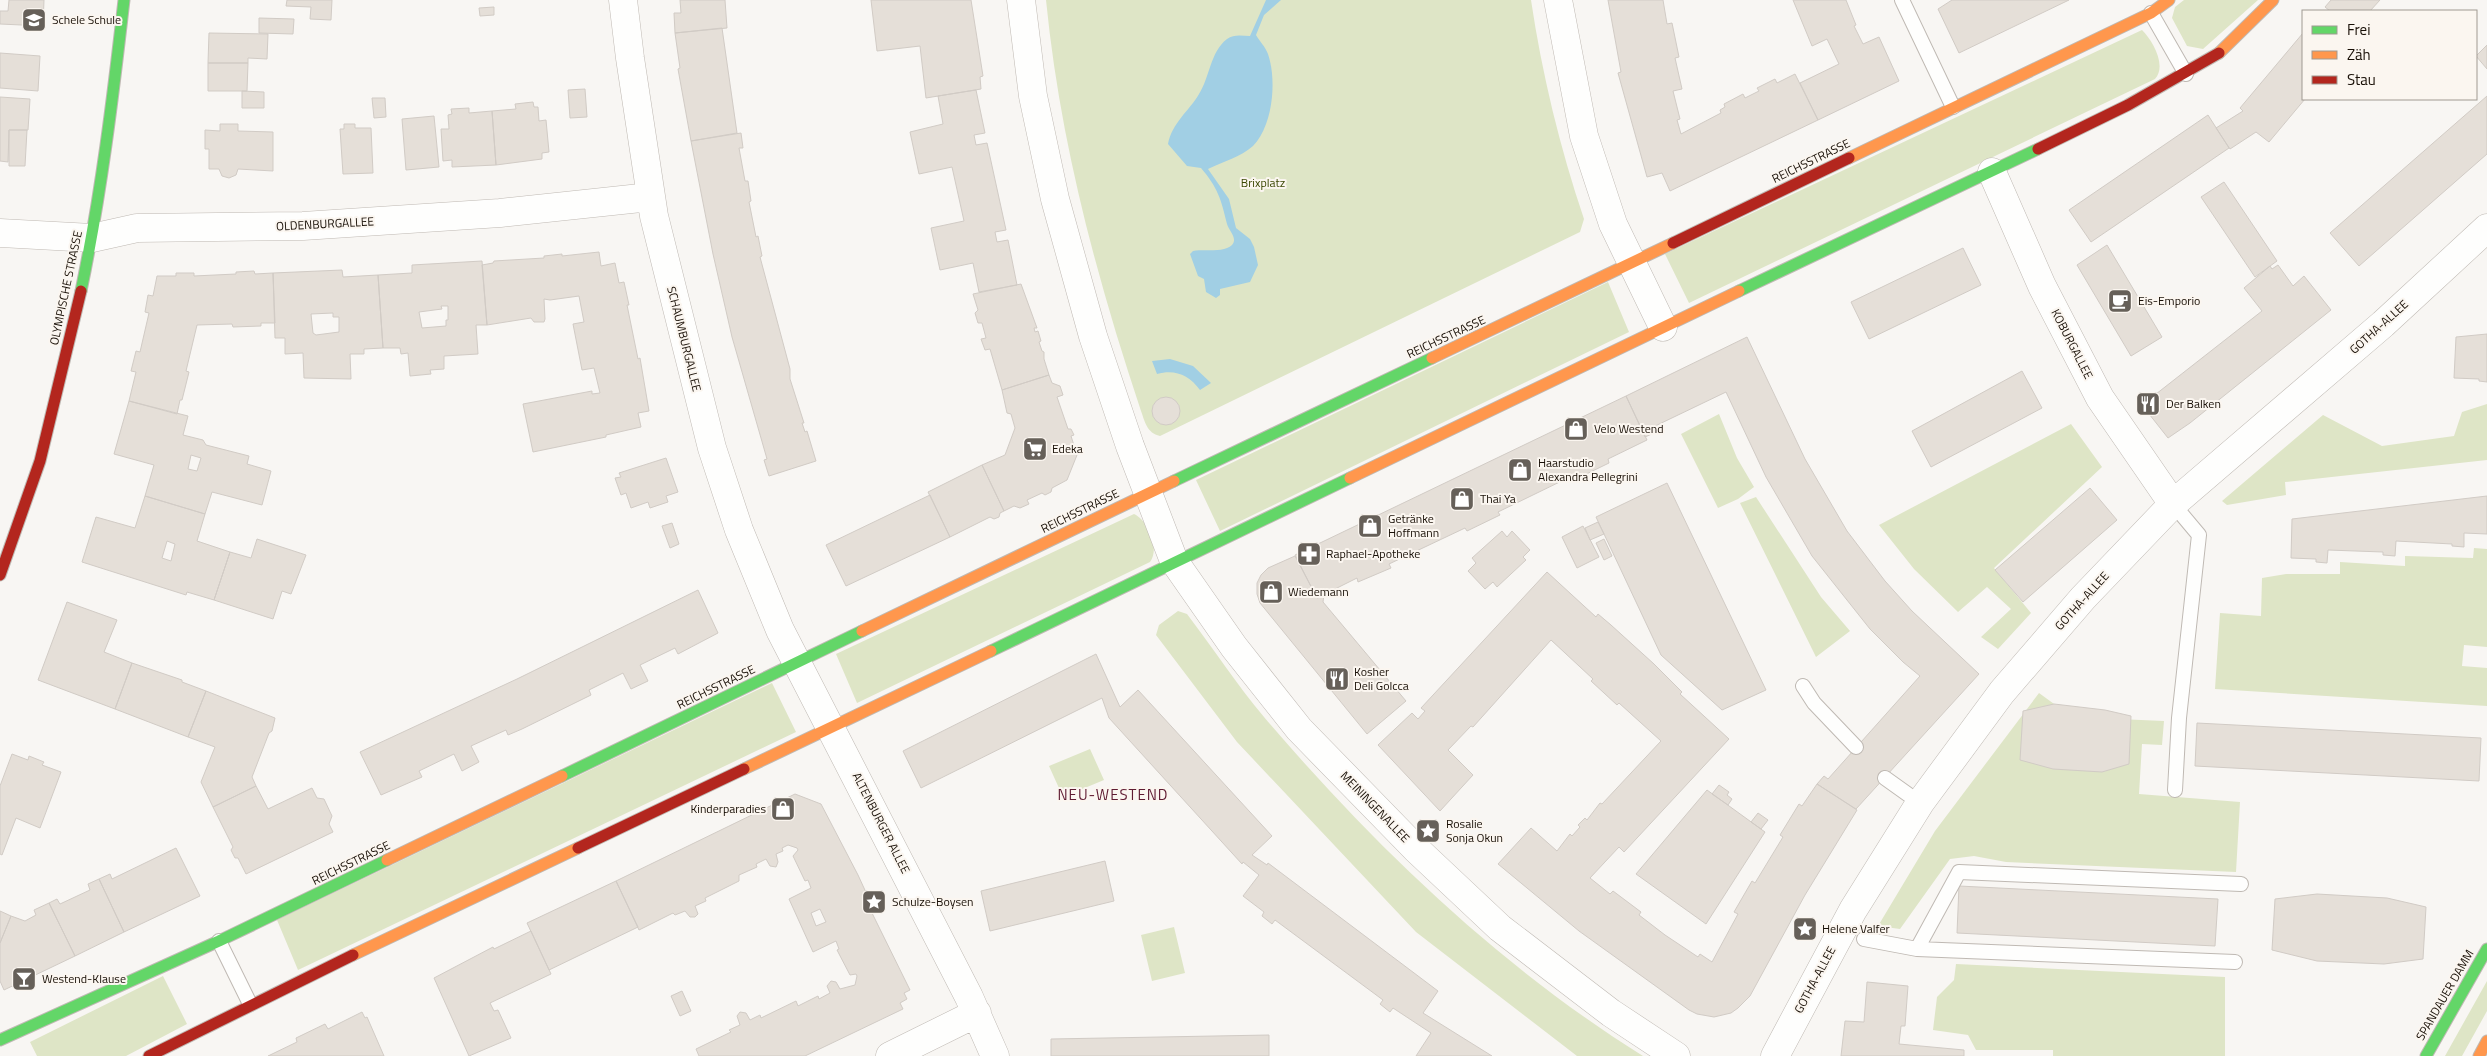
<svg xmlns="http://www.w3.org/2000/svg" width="2487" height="1056" viewBox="0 0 2487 1056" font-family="'Titillium Web',sans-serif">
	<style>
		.green { fill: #dee5c6 }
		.water { fill: #a1cfe4 }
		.building { fill: #e5dfd8; stroke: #d1cbc5; fill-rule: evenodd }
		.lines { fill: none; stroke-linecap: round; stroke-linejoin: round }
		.lane-casing { stroke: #bfb9b3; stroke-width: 16 }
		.street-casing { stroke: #bfb9b3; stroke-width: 29 }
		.fast-casing { stroke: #bfb9b3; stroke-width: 13 }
		.slow-casing { stroke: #bfb9b3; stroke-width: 13 }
		.jam-casing { stroke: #bfb9b3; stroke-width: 13 }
		.lane { stroke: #fefefd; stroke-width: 14 }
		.street { stroke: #fefefd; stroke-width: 28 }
		.fast { stroke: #63d668; stroke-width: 11 }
		.slow { stroke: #ff974d; stroke-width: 11 }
		.jam { stroke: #b3261e; stroke-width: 11 }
		.labels { text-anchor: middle; stroke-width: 4; stroke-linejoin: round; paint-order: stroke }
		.poi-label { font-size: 12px; fill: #180f06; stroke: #fbf6f0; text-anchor: start }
		.street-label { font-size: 12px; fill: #180f06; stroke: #fbf6f0 }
		.park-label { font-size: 12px; fill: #3b4803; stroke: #fbf6f0 }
		.quarter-label { font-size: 15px; letter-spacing: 1px; fill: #5f1b32; stroke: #fbf6f0 }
	</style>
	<rect width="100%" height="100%" fill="#f8f6f3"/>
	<path class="green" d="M1046 0H1531C1542 74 1560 148 1584 219L1580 232 1160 436C1147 433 1145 422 1141 411 1096 276 1060 141 1046 0Z
		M2184 0H2258L2203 49 2187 46 2172 18 2175 7Z
		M2142 30C2153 41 2167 66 2155 79L1689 303 1665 254Z
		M1608 282 1629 332 1220 531 1196 480Z
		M2487 404V460L2285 482 2286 495 2227 505 2222 501 2323 415 2382 446 2454 436 2462 412Z
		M1719 414 1737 458 1754 487 1738 499 1718 508 1681 434Z
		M2071 424 2102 467 1994 568 2031 613 1998 649 1981 637 2011 609 1987 587 1958 612 1914 569 1879 525Z
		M1756 497 1821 597 1850 631 1816 657 1740 503Z
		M1134 514C1149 521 1160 549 1150 562L857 703 836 654Z
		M2474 548 2487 549V647L2464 645 2462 666 2487 668V706L2215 689 2220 613 2261 616 2262 578 2286 574H2340V562L2405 566V556L2473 558Z
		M1178 611 1187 614C1213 648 1237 685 1264 717 1374 846 1499 966 1643 1056H1577L1416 932 1237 742 1156 635 1159 625Z
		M772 683 796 732 298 970 277 920Z
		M2039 693 2072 717 2164 721 2162 745 2142 744 2139 794 2240 802 2236 872 2006 862 1974 856 1950 859 1900 929 1878 926 1935 831Z
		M1090 749 1104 780 1063 797 1049 766Z
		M1174 927 1185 973 1152 981 1141 935Z
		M1956 964 2225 977V1056H2053V1050H1976L1968 1035 1933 1030 1937 997 1954 980Z
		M163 976 187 1024 126 1056H37L30 1042Z
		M2487 981V1011L2462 1056H2445Z"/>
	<path class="water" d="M1266 0H1281L1264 15 1256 35C1260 42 1265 46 1268 54 1277 80 1273 126 1253 146 1241 157 1222 162 1208 169L1229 199 1236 228 1250 239 1254 247 1258 265 1250 282 1220 289V295L1216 298 1206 292 1204 279 1198 276 1190 254 1193 251C1204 249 1224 253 1232 245 1238 238 1229 231 1227 224 1221 199 1218 188 1201 168L1187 166 1168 144C1172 123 1189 111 1199 94 1210 77 1210 52 1227 39 1234 34 1242 36 1250 36Z
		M1170 359 1193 366 1211 383 1200 390C1189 375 1175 369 1157 374L1152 361Z"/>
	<path class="building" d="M9 0H44L43 26 0 24V11H8Z
		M287 0H332L331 20 310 19 311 7 286 6Z
		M680 0H725L727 28 675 33 674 13H681Z
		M871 0H971L983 76 980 77 981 89 926 98 920 46 877 51Z
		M1608 0H1663L1667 24 1672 23 1679 57 1675 58 1682 89 1673 91 1680 119 1677 120 1681 134 1721 113 1720 110 1725 107 1724 104 1743 94 1745 98 1759 91 1757 88 1775 79 1777 83 1795 74 1818 120 1670 191 1662 173 1647 177 1618 73 1621 72Z
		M1793 0H1846L1856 25 1854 26 1863 44 1879 37 1899 81 1818 120 1800 83 1839 64 1827 39 1812 46Z
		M1952 0H2069L1959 53 1938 9Z
		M2331 0H2380L2370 11H2330L2325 7Z
		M494 7V15L480 16 479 8Z
		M259 18 294 19 293 34 259 33Z
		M722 28 737 133 691 141 678 69 680 68 675 33Z
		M209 33 268 34 267 59 248 58V63H208Z
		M2303 33V99H2305L2269 142 2256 132 2230 149 2216 128 2243 111 2240 108Z
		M2487 45V69L2476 56Z
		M0 53 40 56 38 91 0 88Z
		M208 63H248L247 91H208Z
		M585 89 587 117 570 118 568 90Z
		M976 90 985 133 974 135 976 145 987 143 1006 230 995 232 997 242 1008 240 1017 285 979 292 973 263 940 270 931 228 964 221 952 167 919 174 910 132 943 124 938 96Z
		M242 91 264 92V108H242Z
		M2487 96V154L2359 266 2330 233Z
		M0 97 30 99 28 130H9L8 162 0 161Z
		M372 98H385L386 117 374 118Z
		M533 102 534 107H538L539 121 546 120 549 152 542 153V159L496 165 492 111 516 109 515 104Z
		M469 108V113L492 111 496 165 452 167V160L443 161 441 129H449L448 115 452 114 451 109Z
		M2208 115 2229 148 2091 242 2069 210Z
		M434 116 439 167 406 170 402 119Z
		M220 124H238V131L273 132V171L238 169 236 175 229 178 222 176 219 169H209V149H205V130L220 131Z
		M344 124H355V128H371L373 173 343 174 340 129H344Z
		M9 130H27L25 166H9Z
		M741 133 743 148H739L745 181H748L751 201 749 202 756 237 758 236 762 256 760 257 790 369V379L804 423H802L805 432 807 431 816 461 769 476 764 460 767 459 732 337 713 254 691 141Z
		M2224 182 2277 261 2255 277 2201 197Z
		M2107 245 2162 337 2131 356 2077 265Z
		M1963 248 1981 285 1869 339 1851 302Z
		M599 252 601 266 615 263 619 283 624 282 629 305H627L638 359 640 358 649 411 638 413 641 427 606 435V437L533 452 523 404 592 391V394L600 393 594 368 582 370 573 324 584 322 579 296 550 300 544 299 545 319 544 322H534L531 318 487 325 482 265 493 263 494 261 544 258V256L562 254V256Z
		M482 261 487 325H476L478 354 444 356V369L430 370 431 374 410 376 408 353 401 354 400 348H383L378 275 412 273V265ZM441 306H448V320H446V326L422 328 419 312 442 309Z
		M2278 265 2293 286 2304 276 2331 310 2190 423 2168 438 2142 405 2262 311 2244 288 2270 266 2272 269Z
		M342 270 343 277 378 275 383 348 364 349V354H350L351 379 304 378 303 353 285 354V338H275L273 273ZM333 313V317H339V332L316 335 313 333 311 314Z
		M254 271 255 274 273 273 275 323H261V326L233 327 232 324 197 325 186 371 189 372 182 400H180L177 414 129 401 136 372 131 371 136 351 140 352 149 313 145 312 148 295 153 296 157 276H176V273H194V276L236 274V272Z
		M1021 284 1037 328H1034L1035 332 1038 331 1041 341 1039 342 1042 351 1044 352V359L1049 375 1002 390 990 349 985 350 981 339 986 338 982 323H978L975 313 978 310 973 294Z
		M2487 334V382L2479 381V379L2454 378 2456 337Z
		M1747 337 1805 459 1847 531 1885 581 1912 611 1979 674 1856 809 1817 784 1824 776 1828 779 1920 676 1903 662 1870 629 1812 556 1766 477 1726 392 1651 428 1654 433 1645 437 1626 396Z
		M2022 371 2042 408 1931 467 1912 431Z
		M1049 375 1052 383 1060 386 1063 395 1057 397 1068 429H1071L1074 435 1071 436 1077 455 1067 480 1052 488 1051 492 1045 495 1042 493 1027 500 1029 504 1020 508 1014 506 1004 511 982 465 1005 455 1015 428 1011 414 1007 413 1002 390Z
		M1626 396 1647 440 1608 459 1609 463 1576 479 1574 475 1498 512 1500 515 1467 531 1465 528 1389 564 1391 568 1358 582 1357 578 1317 598 1295 555Z
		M1152 411a14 14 0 1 1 28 0a14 14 0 1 1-28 0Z
		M129 401 188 416 183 435 203 440 206 445 249 456 247 464 271 471 262 505 212 492 205 514 145 496 154 465 114 454ZM191 455 201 458 197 471 188 469Z
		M666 458 678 492 666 496 668 502 650 508 648 502 631 508 626 493 621 495 615 478 621 477 619 473Z
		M982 465 1004 511 1000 513 999 517 994 519 990 517 950 537 928 492Z
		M1667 483 1766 690 1722 710 1661 655 1596 517Z
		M2090 488 2117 520 2023 602 1995 570Z
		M930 495 950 537 846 586 826 545Z
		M145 496 205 514 197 541 230 552 214 600 187 592 186 595 82 562 96 517 135 528ZM167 541 175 544 171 561 162 558Z
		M2487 496V534L2464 533V547L2452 546V544L2396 541 2395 556 2383 555V552L2328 550 2327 563 2316 562V559L2291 558 2292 519Z
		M1598 522 1604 534 1590 540 1585 528Z
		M672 523 679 544 670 548 662 526Z
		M1583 526 1599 557 1577 568 1562 537Z
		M1502 531 1507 537 1512 531 1530 550 1523 557 1526 560 1497 587 1493 582 1485 589 1468 571 1476 563 1472 558Z
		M257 539 306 555 291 594 282 591 273 619 214 600 230 552 251 558Z
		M1604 539 1612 556 1604 560 1596 543Z
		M1295 556 1317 598 1324 594 1323 602 1406 701 1367 734 1260 603 1257 594V583L1261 575 1268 568Z
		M1547 572 1596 617 1598 614 1611 625 1654 664 1682 692 1680 694 1729 739 1624 852 1619 847 1590 878 1610 894 1613 891 1641 912 1639 915 1665 935 1698 957 1700 954 1712 962 1738 914 1734 912 1752 881 1755 883 1783 837 1780 835 1799 804 1802 806 1817 784 1857 810 1805 895 1750 996 1738 1008 1731 1013 1714 1017 1697 1014 1689 1010 1579 931 1498 864 1531 828 1557 851 1570 834 1572 836 1580 827 1578 825 1585 818 1587 820 1600 803 1602 804 1661 741 1619 703 1617 705 1591 681 1593 679 1551 640 1473 727 1471 726 1448 750 1473 775 1440 811 1378 745 1412 713 1418 719 1425 711 1421 708Z
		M698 590 718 633 678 654 675 648 640 665 648 681 631 689 623 673 589 690 591 695 522 729 508 735 506 730 471 746 479 762 462 771 454 754 419 771 422 777 381 795 360 752 517 679Z
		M67 602 117 620 104 652 132 663 115 709 38 680Z
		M1096 654 1120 707 1138 690 1272 836 1252 855 1267 865 1268 863 1438 991 1423 1013 1492 1056H1416L1431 1033 1393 1008 1390 1012 1380 1004 1383 1000 1275 920 1272 924 1262 916 1264 912 1243 896 1259 875 1243 862 1242 864 1109 718 1102 698 921 788 903 751Z
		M132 663 182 680V682L206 691 188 737 115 709Z
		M206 691 275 718 272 731 269 733 252 777 256 786 213 807 201 782 215 747 188 737Z
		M2054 704 2105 710 2131 716 2129 764 2102 772 2053 769 2020 760 2023 711Z
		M2197 723 2481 738 2479 781 2195 766Z
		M12 754 28 760 29 756 44 762 42 765 61 772 40 828 16 818 2 855 0 854V786Z
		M1719 785 1729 792 1727 795 1732 799 1728 805 1712 794Z
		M256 786 268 809 312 788 317 798 324 799 332 816 329 824 333 832 246 874 238 858H235L231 850 233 847 213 807Z
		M1707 790 1765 832 1706 924 1636 874Z
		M795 794 821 804 858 875 875 912 872 913 910 990 904 993 907 999 900 1003 903 1009 805 1056H699L696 1049 731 1032 729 1030 740 1025 737 1016 740 1012 746 1013 750 1020 760 1015 761 1018 796 1001 798 1006 818 996 819 999 830 993 827 986 831 981 836 982 840 989 855 985 857 976 856 974 850 975 837 950 839 949 836 941 813 952 789 899 811 888 808 880 805 881 793 856 798 850 797 848 788 845 782 848 783 851 776 854 778 862 776 867 770 866 766 859 756 864 757 867 739 875V881L705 898 706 901 695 906 698 914 695 917H690L685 911 675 915 673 913 639 930 616 881ZM820 909 826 922 816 926 811 913Z
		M1758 813 1768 820 1761 829 1751 822Z
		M176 848 200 896 124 932 99 879 110 874 112 879Z
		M1105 861 1114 901 990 931 981 891Z
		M99 879 124 932 75 956 49 903 57 899 60 904 90 890 88 884Z
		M616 881 638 927 549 970 527 923Z
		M1959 886 2218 899 2215 946 1957 933Z
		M2317 894 2387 898 2426 907 2423 959 2384 964 2317 961 2272 950 2275 899Z
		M49 903 75 956 4 990 0 981V943L11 916 25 921 36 915 34 910Z
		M0 911 11 916 0 943Z
		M531 931 551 974 490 1003 494 1011 498 1010 511 1038 469 1056 434 978 493 947 494 949Z
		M1867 982 1908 986 1905 1026H1901L1899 1044 1964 1050V1056H1841L1845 1021 1864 1022Z
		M682 991 691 1011 680 1016 671 996Z
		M362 1012 365 1018 367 1017 384 1056H268L297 1042 296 1038 325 1024 328 1029Z
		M1269 1035V1056H1051V1039Z"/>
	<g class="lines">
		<defs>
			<path id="lane" d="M1902 0 1953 107
				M2151 13 2186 74
				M2173 504 2199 535 2179 718 2175 790
				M1803 686 1814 703 1856 747
				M1885 778 1920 803
				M1864 939 1917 949 2235 962
				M219 941 250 1004
				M1917 949 1959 872 2241 884"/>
			<path id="street" d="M623 0 630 58 654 216 712 448 739 530 780 630 969 997 995 1056
				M1021 0 1033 96 1055 199 1093 336 1130 446 1174 561 1234 647 1299 729 1416 849 1500 928 1611 1013 1676 1056
				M1558 0 1584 136 1613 224 1663 327
				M1992 172 2042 286 2100 398 2173 504
				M0 233 92 238 137 228 303 226 500 213 650 197
				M890 1056 977 1013
				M1775 1056 1853 910 1920 803 2002 692 2083 598 2173 504 2383 324 2487 228"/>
			<path id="fast" d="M81 291C101 195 113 97 124 0
				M1739 291 2038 149
				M1174 481 1432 358
				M991 651 1350 478
				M562 776 862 631
				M0 1040 219 941 387 860
				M2426 1056 2487 949"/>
			<path id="slow" d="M2219 53 2273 0
				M1849 158 2151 13 2169 0
				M1432 358 1673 243
				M1350 478 1739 291
				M862 631 1174 481
				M744 769 991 651
				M387 860 562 776
				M353 955 578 848
				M2479 1056 2487 1041"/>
			<path id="jam" d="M2038 149 2128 105 2219 53
				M1673 243 1849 158
				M0 575 40 461 81 291
				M578 848 744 769
				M149 1056 353 955"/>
		</defs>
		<use href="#lane" class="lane-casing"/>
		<use href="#street" class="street-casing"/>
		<use href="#fast" class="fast-casing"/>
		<use href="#slow" class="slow-casing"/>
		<use href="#jam" class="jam-casing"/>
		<use href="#lane" class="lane"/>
		<use href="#street" class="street"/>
		<use href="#fast" class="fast"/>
		<use href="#slow" class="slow"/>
		<use href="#jam" class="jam"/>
	</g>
	<defs>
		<symbol id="school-square" viewBox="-11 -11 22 22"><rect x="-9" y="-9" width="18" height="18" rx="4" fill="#666059" stroke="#fbf6f0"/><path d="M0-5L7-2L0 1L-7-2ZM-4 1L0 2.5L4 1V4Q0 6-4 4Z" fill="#fff"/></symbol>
		<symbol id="cafe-square" viewBox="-11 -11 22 22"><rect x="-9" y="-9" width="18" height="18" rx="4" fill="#666059" stroke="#fbf6f0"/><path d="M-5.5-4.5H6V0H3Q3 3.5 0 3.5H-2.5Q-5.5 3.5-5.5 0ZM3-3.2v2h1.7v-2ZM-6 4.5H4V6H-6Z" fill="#fff"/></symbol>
		<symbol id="restaurant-square" viewBox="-11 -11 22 22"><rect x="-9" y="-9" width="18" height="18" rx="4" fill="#666059" stroke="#fbf6f0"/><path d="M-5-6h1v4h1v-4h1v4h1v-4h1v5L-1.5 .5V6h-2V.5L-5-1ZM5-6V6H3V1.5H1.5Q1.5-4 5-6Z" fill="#fff"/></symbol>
		<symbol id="shop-square" viewBox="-11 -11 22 22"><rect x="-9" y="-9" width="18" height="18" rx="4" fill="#666059" stroke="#fbf6f0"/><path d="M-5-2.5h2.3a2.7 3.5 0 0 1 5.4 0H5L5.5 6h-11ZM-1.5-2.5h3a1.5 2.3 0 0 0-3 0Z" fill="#fff"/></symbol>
		<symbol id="supermarket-square" viewBox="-11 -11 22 22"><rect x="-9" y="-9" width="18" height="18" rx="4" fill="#666059" stroke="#fbf6f0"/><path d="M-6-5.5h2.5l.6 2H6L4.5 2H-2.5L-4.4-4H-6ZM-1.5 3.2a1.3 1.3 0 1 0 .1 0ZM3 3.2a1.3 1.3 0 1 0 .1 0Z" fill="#fff"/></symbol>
		<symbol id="pharmacy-square" viewBox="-11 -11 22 22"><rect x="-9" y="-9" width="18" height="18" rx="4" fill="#666059" stroke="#fbf6f0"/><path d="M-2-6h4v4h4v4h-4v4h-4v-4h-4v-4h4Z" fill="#fff"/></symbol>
		<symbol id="sight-square" viewBox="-11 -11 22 22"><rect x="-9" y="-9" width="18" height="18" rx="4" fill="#666059" stroke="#fbf6f0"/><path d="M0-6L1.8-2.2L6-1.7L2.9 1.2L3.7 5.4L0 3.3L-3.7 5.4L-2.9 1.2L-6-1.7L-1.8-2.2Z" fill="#fff"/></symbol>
		<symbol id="bar-square" viewBox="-11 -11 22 22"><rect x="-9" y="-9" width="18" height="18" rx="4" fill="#666059" stroke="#fbf6f0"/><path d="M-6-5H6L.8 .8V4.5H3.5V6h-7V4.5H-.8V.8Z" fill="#fff"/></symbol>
	</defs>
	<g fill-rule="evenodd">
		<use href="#school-square" x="20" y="6" width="28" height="28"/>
		<use href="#cafe-square" x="2106" y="287" width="28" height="28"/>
		<use href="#restaurant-square" x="2134" y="390" width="28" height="28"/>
		<use href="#shop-square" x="1562" y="415" width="28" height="28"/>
		<use href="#supermarket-square" x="1021" y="435" width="28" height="28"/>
		<use href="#shop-square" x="1506" y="456" width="28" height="28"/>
		<use href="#shop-square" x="1448" y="485" width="28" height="28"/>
		<use href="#shop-square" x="1356" y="512" width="28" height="28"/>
		<use href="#pharmacy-square" x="1295" y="540" width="28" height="28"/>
		<use href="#shop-square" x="1257" y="578" width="28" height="28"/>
		<use href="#restaurant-square" x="1323" y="665" width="28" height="28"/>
		<use href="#shop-square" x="769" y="795" width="28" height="28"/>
		<use href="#sight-square" x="1414" y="817" width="28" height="28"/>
		<use href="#sight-square" x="860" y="888" width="28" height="28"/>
		<use href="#sight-square" x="1791" y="915" width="28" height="28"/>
		<use href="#bar-square" x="10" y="965" width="28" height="28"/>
	</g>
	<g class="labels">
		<g class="poi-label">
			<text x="52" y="24">Schele Schule</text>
			<text x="2138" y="305">Eis-Emporio</text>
			<text x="2166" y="408">Der Balken</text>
			<text x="1594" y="433">Velo Westend</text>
			<text x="1052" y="453">Edeka</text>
			<text x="1538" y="467">Haarstudio<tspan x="1538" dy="14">Alexandra Pellegrini</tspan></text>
			<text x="1480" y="503">Thai Ya</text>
			<text x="1388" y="523">Getränke<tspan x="1388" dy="14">Hoffmann</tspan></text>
			<text x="1326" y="558">Raphael-Apotheke</text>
			<text x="1288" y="596">Wiedemann</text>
			<text x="1354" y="676">Kosher<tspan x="1354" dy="14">Deli Golcca</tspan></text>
			<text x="766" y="813" text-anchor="end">Kinderparadies</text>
			<text x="1446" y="828">Rosalie<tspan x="1446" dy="14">Sonja Okun</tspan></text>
			<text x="892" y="906">Schulze-Boysen</text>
			<text x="1822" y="933">Helene Valfer</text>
			<text x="42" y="983">Westend-Klause</text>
		</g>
		<g class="street-label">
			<text transform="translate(1811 161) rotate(-26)" y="4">REICHSSTRASSE</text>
			<text transform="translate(325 224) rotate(-3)" y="4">OLDENBURGALLEE</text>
			<text transform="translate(66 288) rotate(-78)" y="4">OLYMPISCHE STRASSE</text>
			<text transform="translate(2379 327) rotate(-42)" y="4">GOTHA-ALLEE</text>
			<text transform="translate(1446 337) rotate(-25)" y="4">REICHSSTRASSE</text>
			<text transform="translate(684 339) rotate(76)" y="4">SCHAUMBURGALLEE</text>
			<text transform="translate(2072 344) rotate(63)" y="4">KOBURGALLEE</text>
			<text transform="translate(1080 511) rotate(-26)" y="4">REICHSSTRASSE</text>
			<text transform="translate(2082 601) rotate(-48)" y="4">GOTHA-ALLEE</text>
			<text transform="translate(716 687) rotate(-26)" y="4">REICHSSTRASSE</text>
			<text transform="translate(1375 807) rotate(46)" y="4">MEININGENALLEE</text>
			<text transform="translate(881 823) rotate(63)" y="4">ALTENBURGER ALLEE</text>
			<text transform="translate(351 863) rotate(-26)" y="4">REICHSSTRASSE</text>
			<text transform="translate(1815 980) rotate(-62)" y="4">GOTHA-ALLEE</text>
			<text transform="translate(2445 995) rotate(-60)" y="4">SPANDAUER DAMM</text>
		</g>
		<g class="park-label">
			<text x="1263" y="187">Brixplatz</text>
		</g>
		<g class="quarter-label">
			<text x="1113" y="800">NEU-WESTEND</text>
		</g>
	</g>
	<rect x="2302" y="10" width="175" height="90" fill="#fbf6f0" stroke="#a09a92"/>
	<rect x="2312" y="26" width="25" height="8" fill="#63d668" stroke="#a09a92"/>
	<text x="2347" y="35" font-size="15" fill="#180f06">Frei</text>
	<rect x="2312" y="51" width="25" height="8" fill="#ff974d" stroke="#a09a92"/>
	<text x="2347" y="60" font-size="15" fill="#180f06">Zäh</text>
	<rect x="2312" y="76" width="25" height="8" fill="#b3261e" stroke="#a09a92"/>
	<text x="2347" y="85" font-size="15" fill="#180f06">Stau</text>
</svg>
